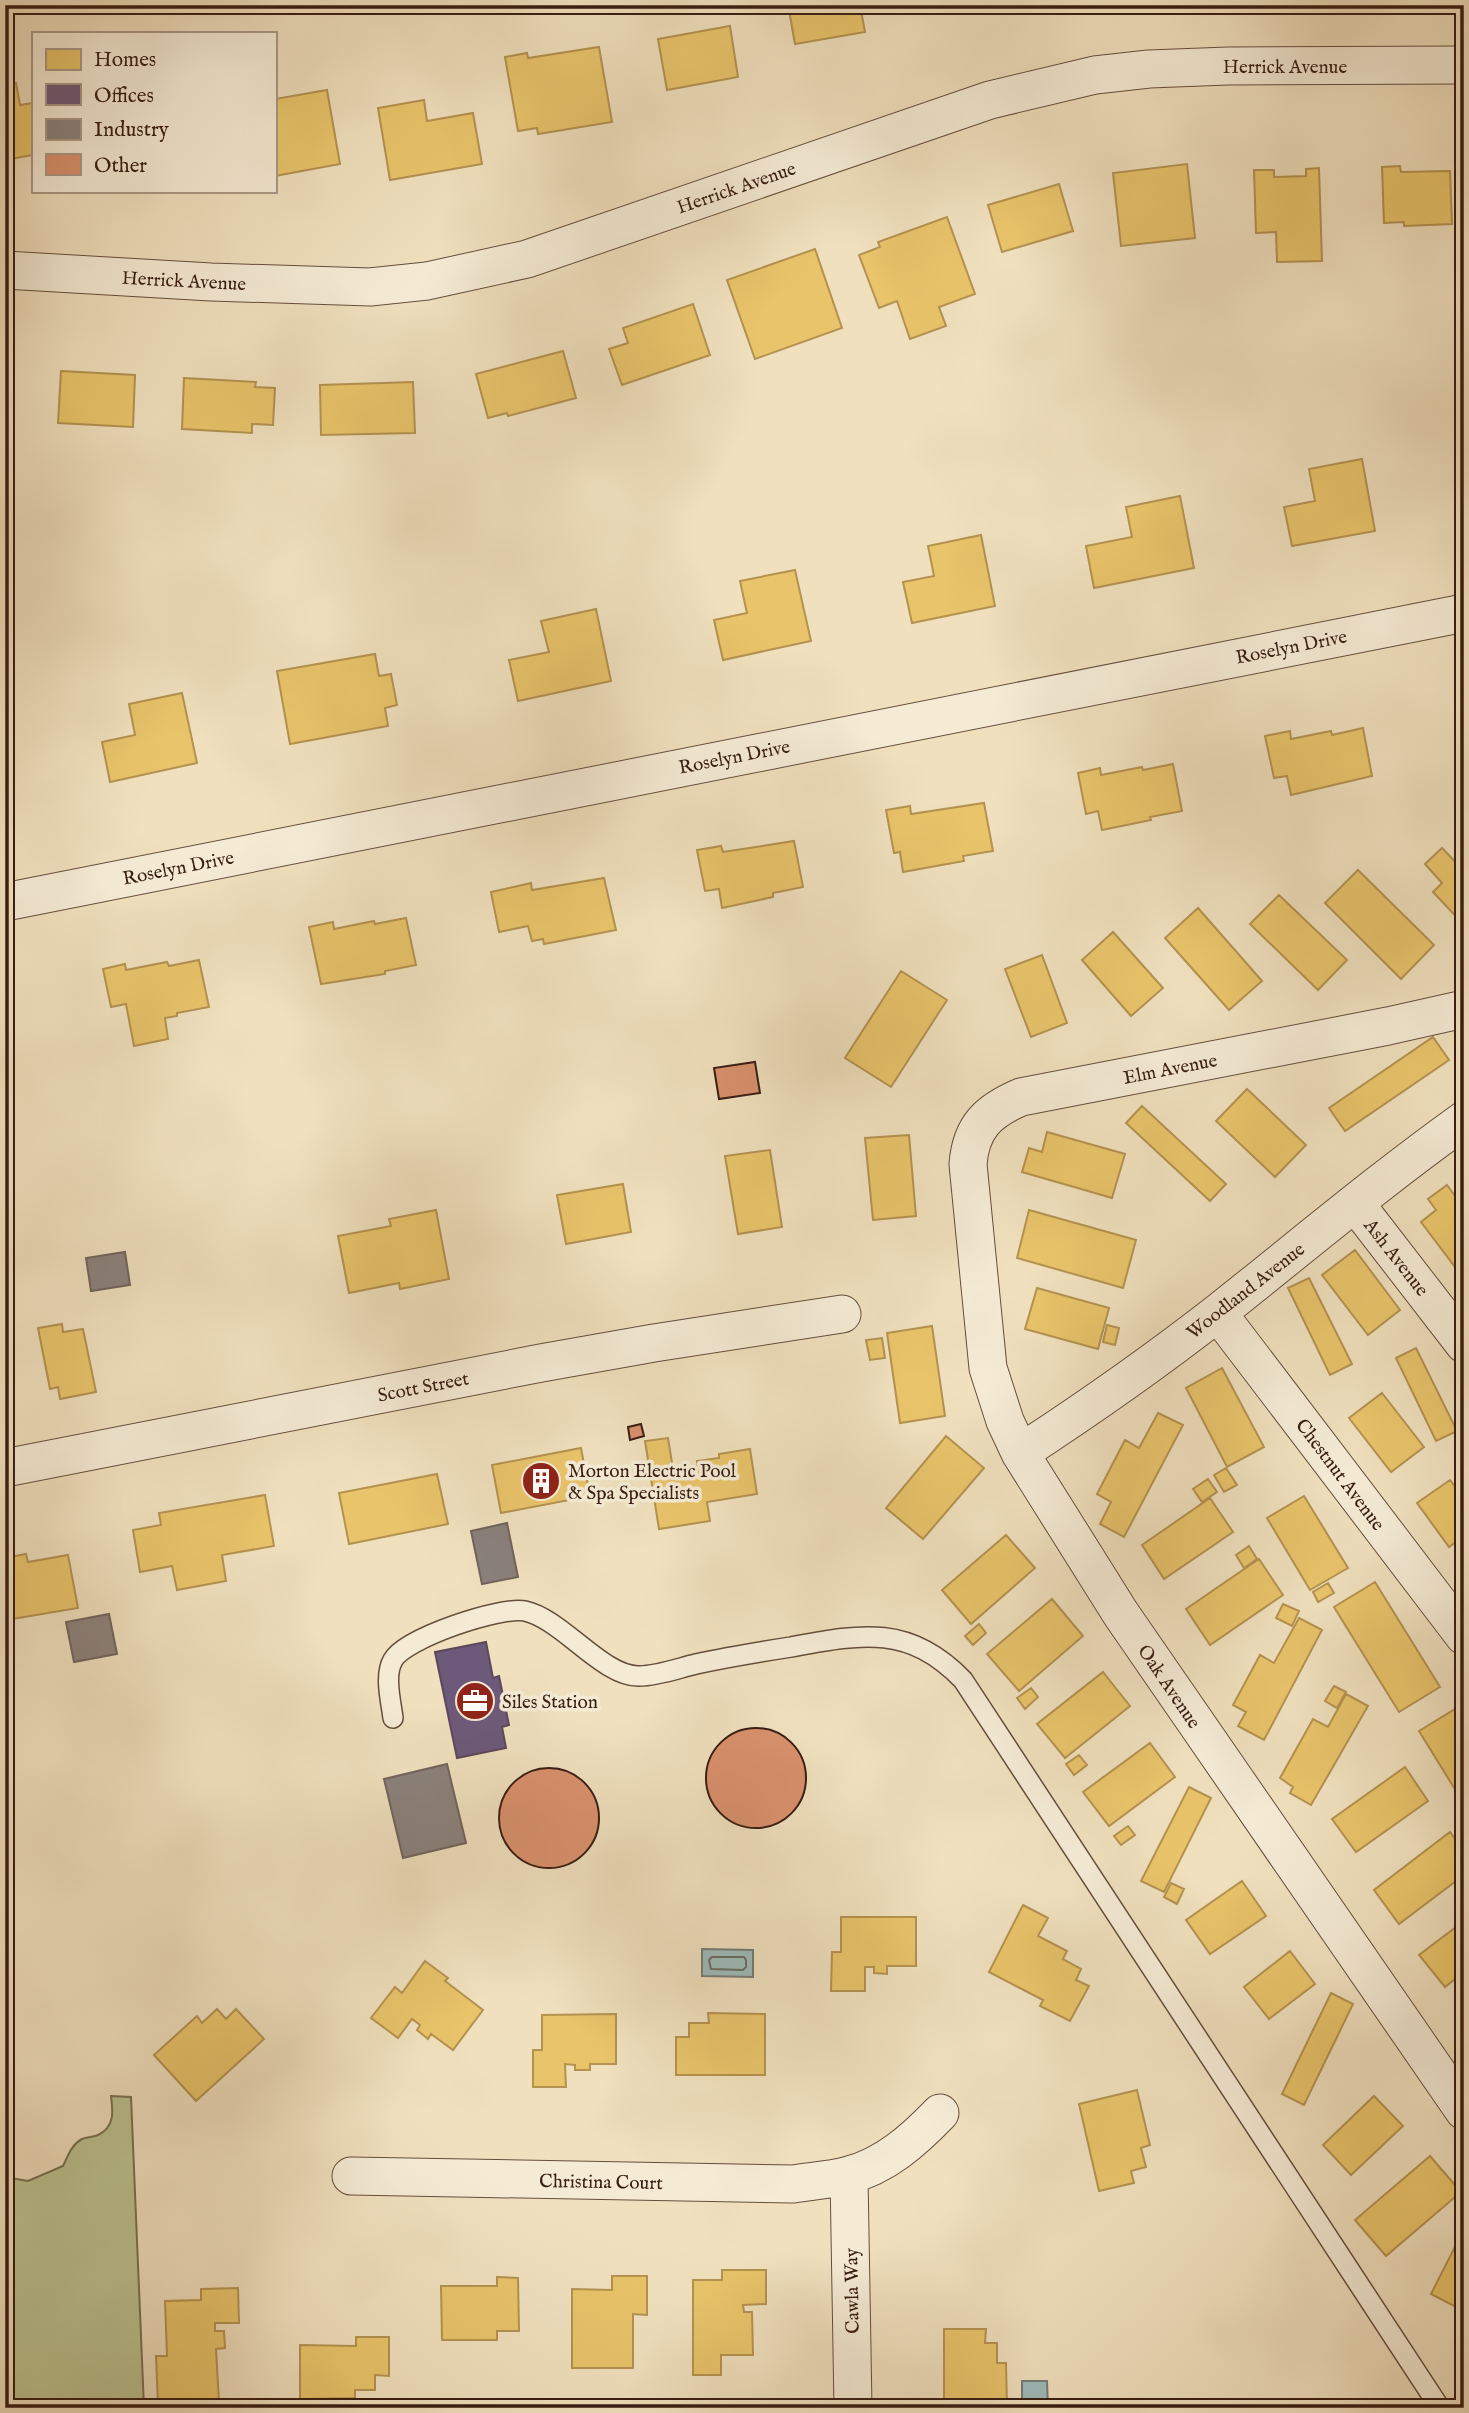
<svg xmlns="http://www.w3.org/2000/svg" width="1469" height="2413" viewBox="0 0 1469 2413" font-family="'IM FELL English',serif">
	<style>
		.green { fill: #bbc290; stroke: #7a7051; stroke-width: 2 }
		.water { fill: #9dbbba; stroke: #757c77; stroke-width: 2 }
		.homes { fill: #e9c46a; stroke: #b49250; stroke-width: 2 }
		.offices { fill: #6d597a; stroke: #5d475b; stroke-width: 2 }
		.industry { fill: #8a817c; stroke: #71635c; stroke-width: 2 }
		.lines { fill: none; stroke-linecap: round; stroke-linejoin: round }
		.shore { stroke: #6a6c66; stroke-width: 2 }
		.building { fill: #d9916d; stroke: #381d12; stroke-width: 2 }
		.lane-casing { stroke: #664e3d; stroke-width: 22 }
		.street-casing { stroke: #664e3d; stroke-width: 39 }
		.lane { stroke: #f5ebd5; stroke-width: 19 }
		.street { stroke: #f5ebd5; stroke-width: 37 }
		.labels { text-anchor: middle; stroke-width: 7; stroke-linejoin: round; paint-order: stroke }
		.street-label { font-size: 19px; fill: #381d12; stroke: #f5ebd5 }
		.poi-label { font-size: 19px; fill: #381d12; stroke: #f5ebd5; text-anchor: start }
	</style>
	<rect width="100%" height="100%" fill="#f0e0be"/>
	<filter id="stains"><feTurbulence type="fractalNoise" baseFrequency=".00286" numOctaves="4"/><feColorMatrix values="0 0 0 0 .2 0 0 0 0 .09 0 0 0 0 .02 0 0 0 .5 -.17"/></filter>
	<radialGradient id="worn" r=".72"><stop offset=".6" stop-color="#630" stop-opacity="0"/><stop offset="1" stop-color="#630" stop-opacity=".3"/></radialGradient>
	<path class="green" d="M111 2096 131 2097 144 2408H5V2177L28 2181 63 2166C68 2156 71 2145 82 2139 87 2137 94 2137 98 2135 115 2127 113 2111 111 2096Z"/>
	<path class="water" d="M702 1949 753 1950V1977L702 1976Z
		M1022 2381H1047L1048 2408H1022Z"/>
	<path class="homes" d="M788 5H860L865 32 795 44Z
		M926 5H967L927 12Z
		M730 26 738 77 667 90 658 39Z
		M599 47 612 122 538 134 537 128 518 131 505 57 527 53 528 58Z
		M16 83 20 105 33 103V155L5 160V84Z
		M327 90 340 164 275 176V99Z
		M424 100 427 121 473 113 482 164 390 180 378 108Z
		M1187 164 1195 238 1121 246 1113 173Z
		M1400 166 1401 172 1450 171 1452 224 1404 226V222L1384 223 1382 167Z
		M1319 168 1322 261 1277 262 1276 232 1256 233 1254 170H1274V177L1306 176V169Z
		M1059 184 1073 231 1002 252 988 205Z
		M947 217 975 294 939 307 946 326 910 339 897 301 879 308 859 255 880 247 878 242Z
		M815 249 842 328 755 359 727 280Z
		M693 304 710 355 622 385 609 349 628 343 623 328Z
		M563 351 576 398 508 416 507 413 488 418 476 374Z
		M61 371 135 375 133 427 58 423Z
		M184 378 256 382 255 387 275 388 273 425 252 424V433L182 429Z
		M413 382 415 433 321 435 320 385Z
		M1362 459 1375 531 1292 546 1284 507 1315 501 1309 469Z
		M1180 496 1194 568 1094 588 1086 546 1132 537 1126 507Z
		M981 535 995 606 912 623 903 582 934 576 928 546Z
		M795 570 811 641 723 660 714 620 747 613 740 581Z
		M596 609 611 681 518 701 509 660 549 652 541 621Z
		M375 654 379 676 391 674 397 705 385 708 388 726 290 744 277 671Z
		M182 693 197 763 110 782 102 742 135 735 129 704Z
		M1363 728 1372 776 1291 795 1287 776 1274 778 1265 736 1290 731 1291 739 1331 731 1332 735Z
		M1173 764 1182 811 1150 817 1151 820 1102 830 1098 811 1086 814 1078 773 1100 768 1101 775 1142 767 1143 770Z
		M984 803 993 851 963 856 964 861 903 872 900 852 894 853 886 810 910 806 911 814Z
		M794 841 803 887 773 893V897L722 908 719 889 705 891 697 850 721 846 723 852Z
		M1442 848 1464 871V925L1433 892 1442 883 1425 864Z
		M1358 870 1434 945 1401 979 1325 903Z
		M604 878 616 930 544 944 543 939 532 941 528 926 499 932 491 892 531 883 532 890Z
		M1279 895 1347 960 1318 990 1250 924Z
		M1198 908 1262 981 1229 1010 1165 938Z
		M406 918 416 965 385 971V974L321 984 309 927 333 922 334 929 374 921 375 924Z
		M1113 932 1163 988 1131 1016 1082 960Z
		M1042 955 1067 1023 1031 1037 1005 969Z
		M199 960 209 1007 177 1013V1016L165 1018 168 1039 134 1046 126 1004 111 1007 103 969 125 964 126 970 167 962 169 966Z
		M901 971 947 1000 891 1087 845 1058Z
		M5 1032 12 1058 6 1059 10 1078 5 1079Z
		M1433 1037 1449 1060 1345 1131 1329 1108Z
		M1247 1089 1306 1145 1275 1177 1216 1121Z
		M1142 1106 1226 1184 1210 1201 1126 1123Z
		M1047 1132 1125 1154 1112 1198 1022 1172 1029 1148 1042 1152Z
		M909 1135 916 1216 873 1220 865 1138Z
		M770 1150 782 1227 738 1234 725 1156Z
		M623 1184 631 1232 566 1244 557 1195Z
		M1447 1185 1464 1208V1279L1421 1222 1436 1210 1428 1199Z
		M436 1210 449 1279 400 1289 399 1283 349 1293 338 1236 391 1226 389 1219Z
		M1029 1210 1136 1240 1123 1288 1017 1258Z
		M1355 1250 1400 1310 1368 1335 1322 1275Z
		M1309 1278 1352 1364 1330 1375 1288 1288Z
		M1037 1288 1109 1308 1098 1349 1025 1329Z
		M62 1324 63 1332 83 1329 96 1392 60 1399 58 1387 50 1389 38 1328Z
		M1107 1325 1119 1328 1115 1345 1103 1342Z
		M932 1326 945 1416 900 1423 887 1333Z
		M882 1338 885 1358 870 1360 866 1340Z
		M1416 1348 1457 1431 1436 1441 1396 1358Z
		M1222 1368 1264 1447 1227 1467 1186 1388Z
		M1382 1393 1424 1447 1391 1472 1349 1418Z
		M1158 1413 1183 1425 1124 1537 1100 1524 1111 1502 1097 1494 1125 1440 1139 1448Z
		M946 1436 984 1468 923 1539 886 1508Z
		M668 1438 673 1469 698 1466 697 1461 719 1458V1454L750 1449 757 1494 707 1502 710 1521 659 1529 645 1441Z
		M581 1448 590 1496 501 1513 492 1465Z
		M1226 1468 1237 1485 1224 1492 1214 1475Z
		M437 1474 448 1524 349 1544 339 1493Z
		M1208 1479 1217 1492 1202 1502 1193 1489Z
		M1450 1480 1464 1498V1536L1449 1547 1417 1503Z
		M265 1495 274 1546 222 1555 226 1581 177 1590 172 1566 140 1572 133 1530 161 1525 159 1513Z
		M1304 1496 1348 1568 1310 1590 1267 1518Z
		M1210 1498 1233 1532 1164 1579 1142 1545Z
		M1006 1535 1035 1568 971 1624 942 1590Z
		M1249 1546 1257 1559 1244 1568 1236 1555Z
		M26 1554 28 1562 68 1555 78 1608 12 1619 5 1581V1558Z
		M1259 1559 1283 1595 1210 1645 1186 1609Z
		M1375 1582 1440 1687 1399 1712 1334 1607Z
		M1328 1583 1334 1593 1318 1602 1313 1592Z
		M1052 1599 1083 1636 1019 1691 987 1654Z
		M1283 1604 1299 1611 1292 1626 1276 1618Z
		M1299 1618 1322 1630 1264 1740 1238 1726 1246 1712 1233 1705 1260 1655 1274 1663Z
		M979 1624 986 1633 973 1645 965 1636Z
		M1103 1672 1130 1706 1065 1758 1037 1724Z
		M1334 1686 1346 1692 1337 1708 1325 1701Z
		M1031 1688 1038 1697 1025 1709 1017 1698Z
		M1346 1694 1368 1706 1311 1805 1290 1793 1293 1787 1280 1778 1313 1719 1328 1727Z
		M1460 1706 1464 1713V1804L1419 1731Z
		M1150 1743 1175 1777 1109 1826 1083 1792Z
		M1079 1755 1087 1765 1074 1775 1066 1764Z
		M1405 1767 1428 1801 1356 1852 1332 1819Z
		M1189 1787 1211 1798 1164 1892 1141 1881Z
		M1128 1826 1135 1835 1121 1845 1114 1836Z
		M1450 1832 1464 1850V1875L1399 1924 1374 1890Z
		M1242 1881 1266 1916 1210 1954 1186 1920Z
		M1171 1883 1184 1889 1177 1904 1164 1897Z
		M1023 1905 1048 1918 1038 1936 1067 1951 1063 1959 1081 1969 1076 1980 1089 1986 1070 2021 1040 2006 1043 2000 989 1972Z
		M841 1917H916V1966H887V1974L874 1973V1967H865V1991H831L832 1952H841Z
		M1464 1921V1972L1445 1987 1419 1955Z
		M1290 1951 1315 1984 1269 2019 1244 1987Z
		M425 1961 448 1978 445 1981 483 2010 453 2050 431 2034 428 2039 417 2030 420 2025 412 2019 398 2038 371 2018 395 1987 402 1993Z
		M1331 1993 1353 2004 1304 2105 1282 2094Z
		M217 2009 226 2019 236 2009 264 2039 196 2101 154 2055 197 2016 202 2023Z
		M708 2013 765 2014V2075H676V2037H689V2023H709Z
		M616 2014V2064H590V2070H575V2065L565 2064 566 2087H533V2050H542V2015Z
		M1137 2090 1150 2145 1141 2148 1146 2167 1131 2171 1134 2183 1099 2191 1079 2104Z
		M1374 2096 1403 2126 1351 2175 1323 2145Z
		M1430 2156 1461 2192 1386 2256 1355 2220Z
		M1464 2229V2311L1431 2294Z
		M722 2270H766V2304L743 2305 744 2312H752L753 2355H721V2375H693V2280H722Z
		M612 2276H647V2315L633 2314V2368H572V2289L612 2290Z
		M497 2277 518 2278 519 2331H497V2340H442L441 2286H497Z
		M238 2288 239 2323H215V2331H224L225 2348 216 2349 219 2402 158 2405 156 2356H167L165 2301 201 2300V2289Z
		M944 2329H986L985 2343H997V2363H1006L1007 2408H944Z
		M356 2337H389V2376L375 2375V2390H355V2398L300 2399V2345L356 2346Z"/>
	<path class="offices" d="M486 1642 493 1678 499 1676 509 1725 502 1727 506 1748 457 1758 435 1652Z"/>
	<path class="industry" d="M125 1252 130 1285 91 1291 86 1258Z
		M507 1523 518 1577 482 1584 471 1531Z
		M109 1614 117 1654 74 1662 66 1622Z
		M447 1764 466 1843 403 1858 384 1779Z"/>
	<g class="lines">
		<path class="shore" d="M712 1957H744L746 1960V1967L743 1970 711 1969 709 1960Z"/>
	</g>
	<path class="building" d="M755 1062 760 1093 719 1099 714 1068Z
		M641 1424 644 1436 630 1440 628 1427Z
		M706 1778a50 50 0 1 1 100 0a50 50 0 1 1-100 0Z
		M499 1818a50 50 0 1 1 100 0a50 50 0 1 1-100 0Z"/>
	<g class="lines">
		<defs>
			<path id="lane" d="M393 1718C391 1702 384 1675 393 1660 405 1638 501 1606 525 1611 562 1619 603 1677 639 1676 658 1676 679 1668 696 1664 728 1657 759 1652 791 1647 861 1634 909 1624 963 1680L1440 2408"/>
			<path id="street" d="M5 270 211 282 370 287 427 281 527 259 990 100 1095 75 1149 69 1228 66 1464 65
				M5 902 1464 613
				M1464 1009 1388 1026 1021 1097C988 1111 971 1127 968 1164L988 1368 1005 1421 1020 1453 1121 1614 1464 2111
				M1355 1203 1464 1344
				M1218 1313 1464 1636
				M1020 1453C1089 1408 1156 1361 1220 1311 1301 1247 1380 1180 1464 1120
				M5 1468 541 1363 654 1343 842 1314
				M849 2175 853 2408
				M351 2176 793 2184C811 2181 831 2180 849 2175 885 2166 914 2140 940 2113"/>
		</defs>
		<use href="#lane" class="lane-casing"/>
		<use href="#street" class="street-casing"/>
		<use href="#lane" class="lane"/>
		<use href="#street" class="street"/>
	</g>
	<defs>
		<symbol id="building-disc" viewBox="-11 -11 22 22"><circle r="9.5" fill="#8f2418" stroke="#f5ebd5"/><path d="M-4-6H4V6H1V3H-1V6H-4ZM-2.5-4.3h1.7v1.8h-1.7ZM.8-4.3h1.7v1.8H.8ZM-2.5-1h1.7V.8h-1.7ZM.8-1h1.7V.8H.8Z" fill="#fff"/></symbol>
		<symbol id="office-disc" viewBox="-11 -11 22 22"><circle r="9.5" fill="#8f2418" stroke="#f5ebd5"/><path d="M-6-3h4V-5.5h4V-3h4V5H-6ZM-1-4.5V-3h2v-1.5ZM-6 0V1H6V0Z" fill="#fff"/></symbol>
	</defs>
	<g fill-rule="evenodd">
		<use href="#building-disc" x="519" y="1459" width="44" height="44"/>
		<use href="#office-disc" x="453" y="1679" width="44" height="44"/>
	</g>
	<g class="labels">
		<g class="street-label">
			<text x="1285" y="73">Herrick Avenue</text>
			<text transform="translate(736 187) rotate(-19)" y="7">Herrick Avenue</text>
			<text transform="translate(184 280) rotate(3)" y="7">Herrick Avenue</text>
			<text transform="translate(1291 646) rotate(-11)" y="7">Roselyn Drive</text>
			<text transform="translate(734 756) rotate(-11)" y="7">Roselyn Drive</text>
			<text transform="translate(178 867) rotate(-11)" y="7">Roselyn Drive</text>
			<text transform="translate(1170 1068) rotate(-11)" y="7">Elm Avenue</text>
			<text transform="translate(1397 1257) rotate(52)" y="7">Ash Avenue</text>
			<text transform="translate(1245 1290) rotate(-38)" y="7">Woodland Avenue</text>
			<text transform="translate(423 1386) rotate(-11)" y="7">Scott Street</text>
			<text transform="translate(1341 1474) rotate(53)" y="7">Chestnut Avenue</text>
			<text transform="translate(1170 1686) rotate(56)" y="7">Oak Avenue</text>
			<text transform="translate(601 2181) rotate(1)" y="7">Christina Court</text>
			<text transform="translate(851 2291) rotate(-91)" y="7">Cawla Way</text>
		</g>
		<g class="poi-label">
			<text x="568" y="1477">Morton Electric Pool<tspan x="568" dy="22">&amp; Spa Specialists</tspan></text>
			<text x="502" y="1708">Siles Station</text>
		</g>
	</g>
	<rect width="1469" height="2413" fill="none" stroke="#f0e0be" stroke-width="28"/>
	<rect x="7" y="7" width="1455" height="2399" fill="none" stroke="#381d12" stroke-width="3.5"/>
	<rect x="14" y="14" width="1441" height="2385" fill="none" stroke="#381d12" stroke-width="2"/>
	<rect x="32" y="32" width="245" height="161" fill="#f5ebd5" stroke="#a99987" stroke-width="2"/>
	<rect x="46" y="49" width="35" height="21" fill="#e9c46a" stroke="#a99987" stroke-width="2"/>
	<text x="94" y="66" font-size="21" fill="#381d12">Homes</text>
	<rect x="46" y="84" width="35" height="21" fill="#6d597a" stroke="#a99987" stroke-width="2"/>
	<text x="94" y="102" font-size="21" fill="#381d12">Offices</text>
	<rect x="46" y="119" width="35" height="21" fill="#8a817c" stroke="#a99987" stroke-width="2"/>
	<text x="94" y="136" font-size="21" fill="#381d12">Industry</text>
	<rect x="46" y="154" width="35" height="21" fill="#d9916d" stroke="#a99987" stroke-width="2"/>
	<text x="94" y="172" font-size="21" fill="#381d12">Other</text>
	<rect width="100%" height="100%" filter="url(#stains)"/>
	<rect width="100%" height="100%" fill="url(#worn)"/>
</svg>
